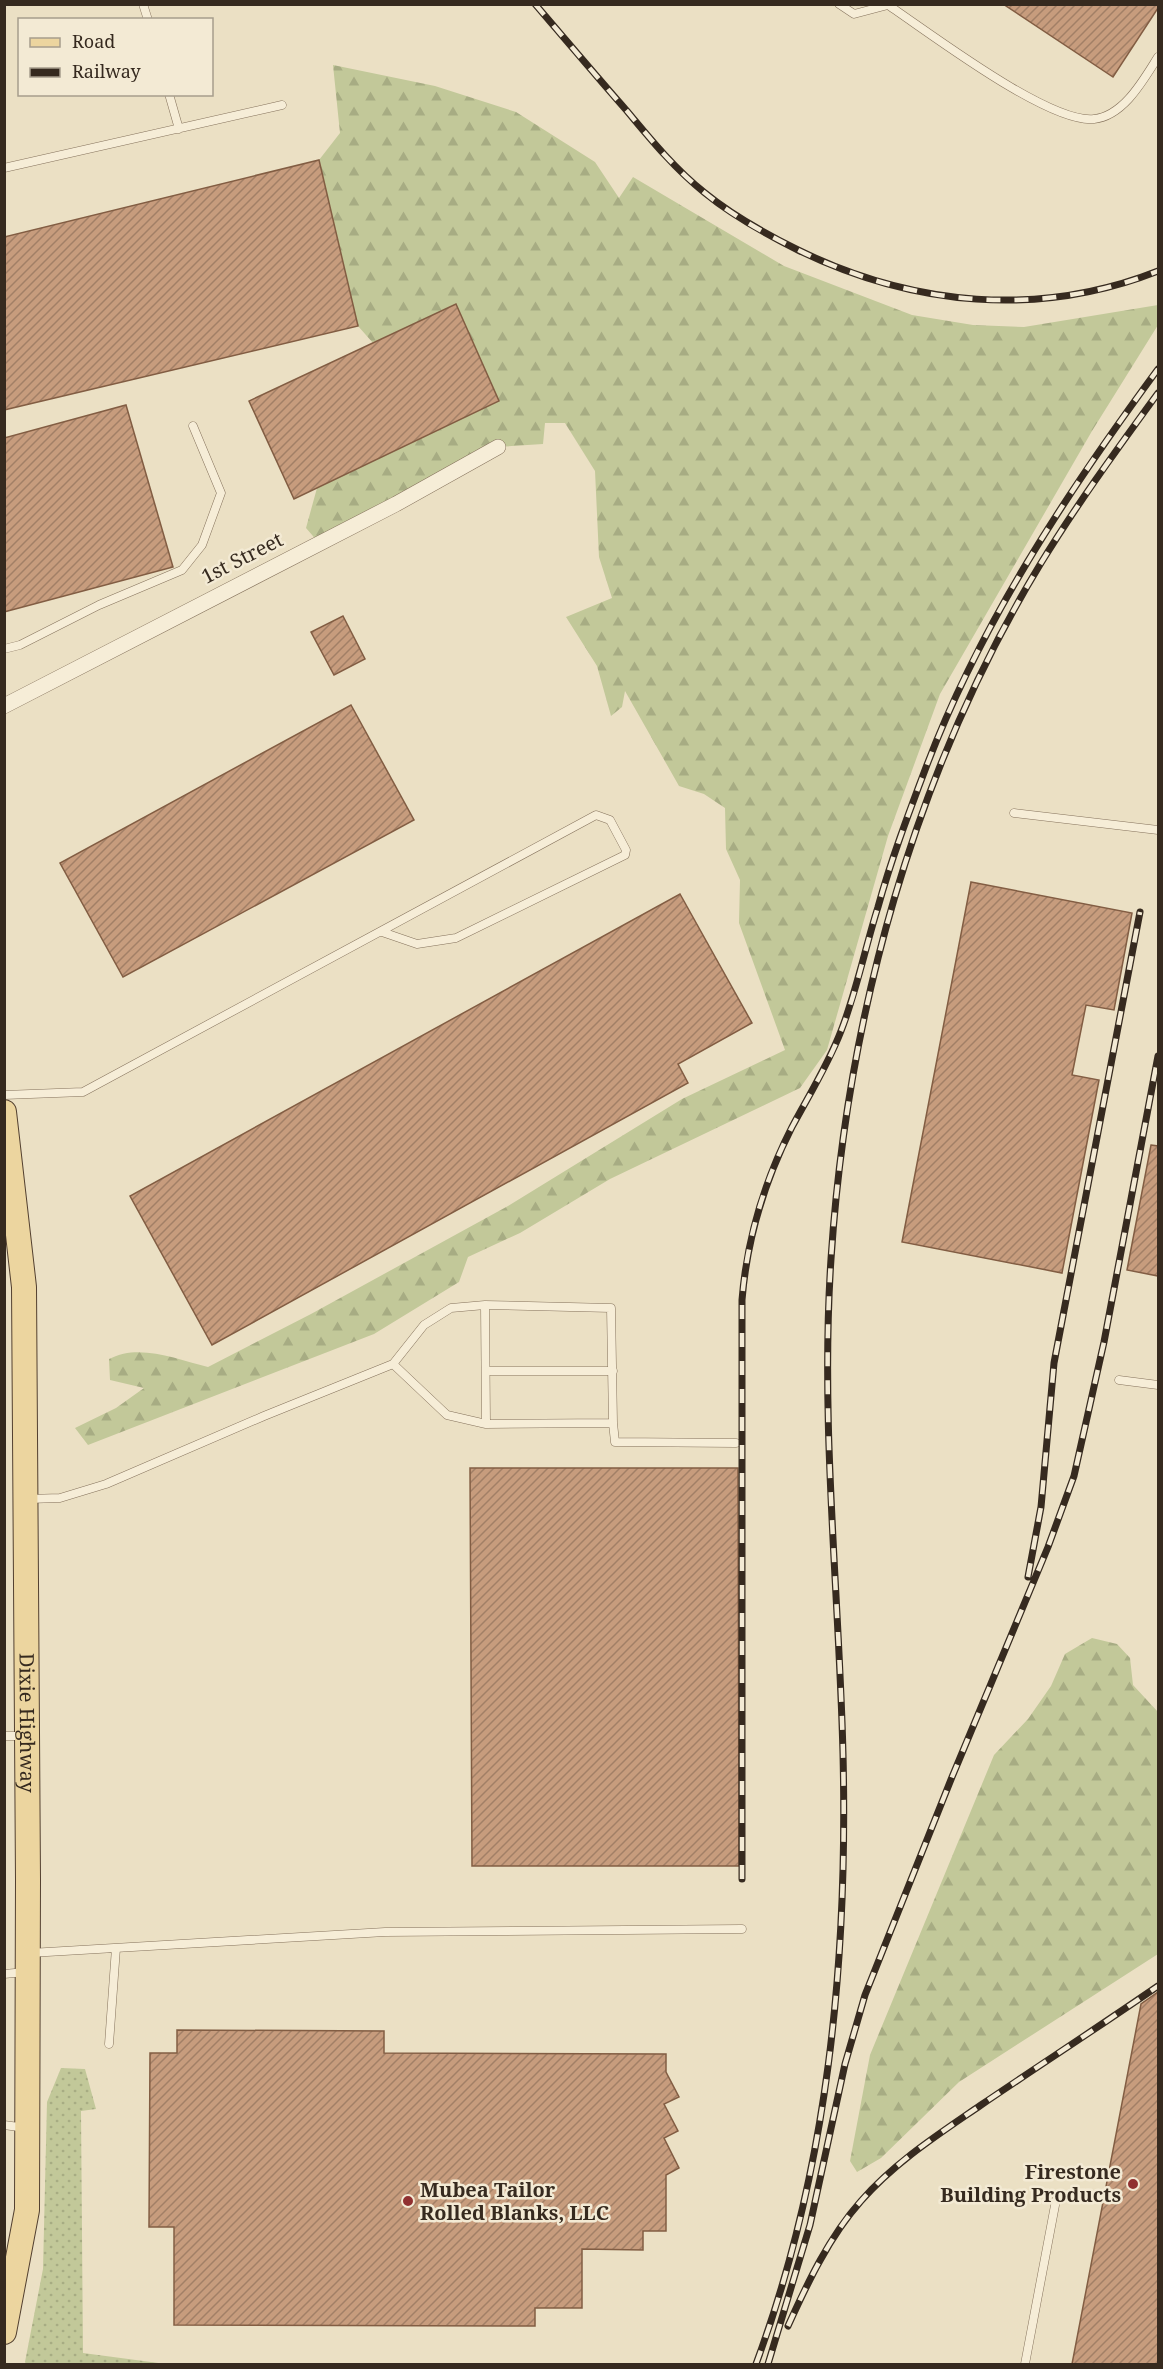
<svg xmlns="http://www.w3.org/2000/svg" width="1163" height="2369" viewBox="0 0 1163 2369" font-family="'Noto Serif',serif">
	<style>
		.grass { fill: url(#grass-dots) }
		.forest { fill: url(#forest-firs) }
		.building { fill: url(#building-hatch); stroke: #825d43; stroke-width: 1.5 }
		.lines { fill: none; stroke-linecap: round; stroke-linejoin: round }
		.service-casing { stroke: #85725c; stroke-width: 9 }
		.minor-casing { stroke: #85725c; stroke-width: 16 }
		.primary-casing { stroke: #534030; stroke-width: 26 }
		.service { stroke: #f6edd7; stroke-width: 8 }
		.minor { stroke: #f6edd7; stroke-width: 15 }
		.primary { stroke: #ecd59f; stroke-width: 24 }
		.rail-casing { stroke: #362a1f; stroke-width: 7 }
		.rail { stroke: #f3ead4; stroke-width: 4.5; stroke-dasharray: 14; stroke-linecap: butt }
		.poi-dot { fill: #903030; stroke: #f3ead4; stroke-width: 2 }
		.labels { text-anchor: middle; stroke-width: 5; stroke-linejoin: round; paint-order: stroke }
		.street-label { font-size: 20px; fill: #362a1f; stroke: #f3ead4 }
		.poi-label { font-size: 20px; font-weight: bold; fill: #362a1f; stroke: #f3ead4; text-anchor: end }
	</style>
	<defs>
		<pattern id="grass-dots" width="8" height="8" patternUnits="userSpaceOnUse" patternTransform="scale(1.5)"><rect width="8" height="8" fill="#c2c899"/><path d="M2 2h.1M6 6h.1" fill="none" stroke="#a7ac83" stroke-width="1.8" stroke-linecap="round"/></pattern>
		<pattern id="forest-firs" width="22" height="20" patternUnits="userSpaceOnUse" patternTransform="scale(1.5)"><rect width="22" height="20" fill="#c2c899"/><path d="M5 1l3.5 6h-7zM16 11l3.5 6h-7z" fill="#a7ac83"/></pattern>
		<pattern id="building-hatch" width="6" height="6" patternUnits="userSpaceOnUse" patternTransform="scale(1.5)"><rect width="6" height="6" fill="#c79c7d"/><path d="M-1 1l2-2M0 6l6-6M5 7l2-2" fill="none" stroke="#a27f66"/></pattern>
	</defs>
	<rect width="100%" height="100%" fill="#ebe0c4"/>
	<path class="grass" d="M61 2068 85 2069 96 2109 81 2111 83 2353 166 2364H26L25 2362 43 2269 47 2102Z"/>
	<path class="forest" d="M333 65 435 86 516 112 595 162 619 198 633 177 784 266 912 315 973 325 1024 327 1158 305V325L1092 431 940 694 888 836 827 1050 800 1088 610 1179 520 1233 468 1257 459 1282 374 1334 88 1445 75 1428 116 1408 144 1388 110 1380 109 1359C139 1343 176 1359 208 1367L311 1314 508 1206 682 1099 785 1050 739 923 740 880 726 849 725 808 704 794 679 786 625 691 622 707 611 716 597 666 566 617 612 598 599 557 595 471 565 423H545L543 444 497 447 319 543 306 528 317 488 499 401 456 304 373 343 358 326 319 160 340 133Z
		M1092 1638 1117 1644 1130 1658 1133 1685 1158 1712V1954L959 2082 881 2158 857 2172 850 2161 870 2055 994 1755 1028 1719 1051 1686 1065 1654Z"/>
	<path class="building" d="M1003 4H1158V8L1113 77Z
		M319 160 358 326 4 410V237Z
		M456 304 499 401 294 499 249 401Z
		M126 405 173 567 4 612V438Z
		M343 616 365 659 334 675 311 632Z
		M351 705 414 820 123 977 60 863Z
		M971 882 1132 913 1114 1010 1086 1005 1072 1075 1099 1080 1062 1273 902 1242Z
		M680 894 752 1023 678 1064 688 1083 212 1345 130 1196Z
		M1151 1145 1158 1146V1276L1127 1270Z
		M470 1468H738L739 1866H472Z
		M1158 1992V2364H1072L1141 2004Z
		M177 2030 384 2031V2053L666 2054V2072L679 2097 664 2104 678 2131 664 2138 679 2168 666 2175V2231H643V2250L582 2249V2308H535V2326L174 2325V2227H149L150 2053H177Z"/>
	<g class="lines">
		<defs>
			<path id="service" d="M143 4 148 20
				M839 4 854 14 888 5C930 33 1049 124 1094 119 1124 116 1144 79 1158 57
				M169 94 179 129
				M4 168 282 105
				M4 649 20 645 99 605 182 570 202 545 221 493 193 426
				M1014 813 1158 830
				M4 1095 83 1092 596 815 610 820 626 850 625 855 456 938 417 944 382 932
				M485 1305 486 1424
				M486 1371H613
				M1119 1380 1158 1385
				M613 1423 615 1442 736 1443
				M28 1499 60 1498 106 1484 264 1416 393 1364 424 1325 451 1308 485 1305 611 1308 613 1423 486 1424 447 1415 393 1364
				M4 1736H24
				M30 1953 385 1932 742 1929
				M4 1974 26 1972
				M109 2044 116 1948
				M4 2125 26 2128
				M1025 2364 1056 2200"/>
			<path id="minor" d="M4 706 396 504 498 447"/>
			<g id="primary">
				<path id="s1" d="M4 1112 24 1287 28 1880 27 2210 4 2332"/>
			</g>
		</defs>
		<use href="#service" class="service-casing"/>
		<use href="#minor" class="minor-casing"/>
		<use href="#primary" class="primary-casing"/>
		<use href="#service" class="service"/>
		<use href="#minor" class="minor"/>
		<use href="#primary" class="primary"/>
		<defs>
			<path id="rail" d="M535 4C566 40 596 76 627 111 651 140 676 170 705 193 733 216 766 234 798 250 913 306 1039 318 1158 271
				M1028 1577 1041 1507 1054 1363 1140 912
				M742 1879V1300C747 1238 764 1182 792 1127 809 1095 828 1065 841 1031 857 990 865 948 878 907 891 860 908 815 925 770 980 624 1066 494 1158 369
				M788 2326C808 2282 829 2237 861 2201 895 2162 939 2134 981 2105 1040 2065 1100 2026 1158 1986
				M756 2364C828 2170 848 1961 843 1754 839 1590 820 1424 831 1259 847 1016 914 772 1041 563 1077 504 1118 448 1158 393
				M768 2364 810 2225 845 2064 865 1995 952 1777 1048 1547 1074 1476 1104 1342 1158 1056"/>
		</defs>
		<use href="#rail" class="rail-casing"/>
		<use href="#rail" class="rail"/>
	</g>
	<g class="poi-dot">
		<circle cx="1133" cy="2184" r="6"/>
		<circle cx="408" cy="2201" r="6"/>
	</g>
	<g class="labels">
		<g class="street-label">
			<text transform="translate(242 558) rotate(-27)" y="7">1st Street</text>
			<text dy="7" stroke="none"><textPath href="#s1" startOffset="612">Dixie Highway</textPath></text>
		</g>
		<g class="poi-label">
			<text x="1121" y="2179">Firestone<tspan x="1121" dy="23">Building Products</tspan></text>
			<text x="420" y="2197" text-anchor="start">Mubea Tailor<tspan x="420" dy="23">Rolled Blanks, LLC</tspan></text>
		</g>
	</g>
	<rect width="1163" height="2369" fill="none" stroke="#362a1f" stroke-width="12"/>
	<rect x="18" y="18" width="195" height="78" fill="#f3ead4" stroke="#a79d8c" stroke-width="1.5"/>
	<rect x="30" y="38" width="30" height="9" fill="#ecd59f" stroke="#a79d8c" stroke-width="1.5"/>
	<text x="72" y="48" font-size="18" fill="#362a1f">Road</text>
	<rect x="30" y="68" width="30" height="9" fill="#362a1f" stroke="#a79d8c" stroke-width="1.5"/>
	<text x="72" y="78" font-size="18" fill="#362a1f">Railway</text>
</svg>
